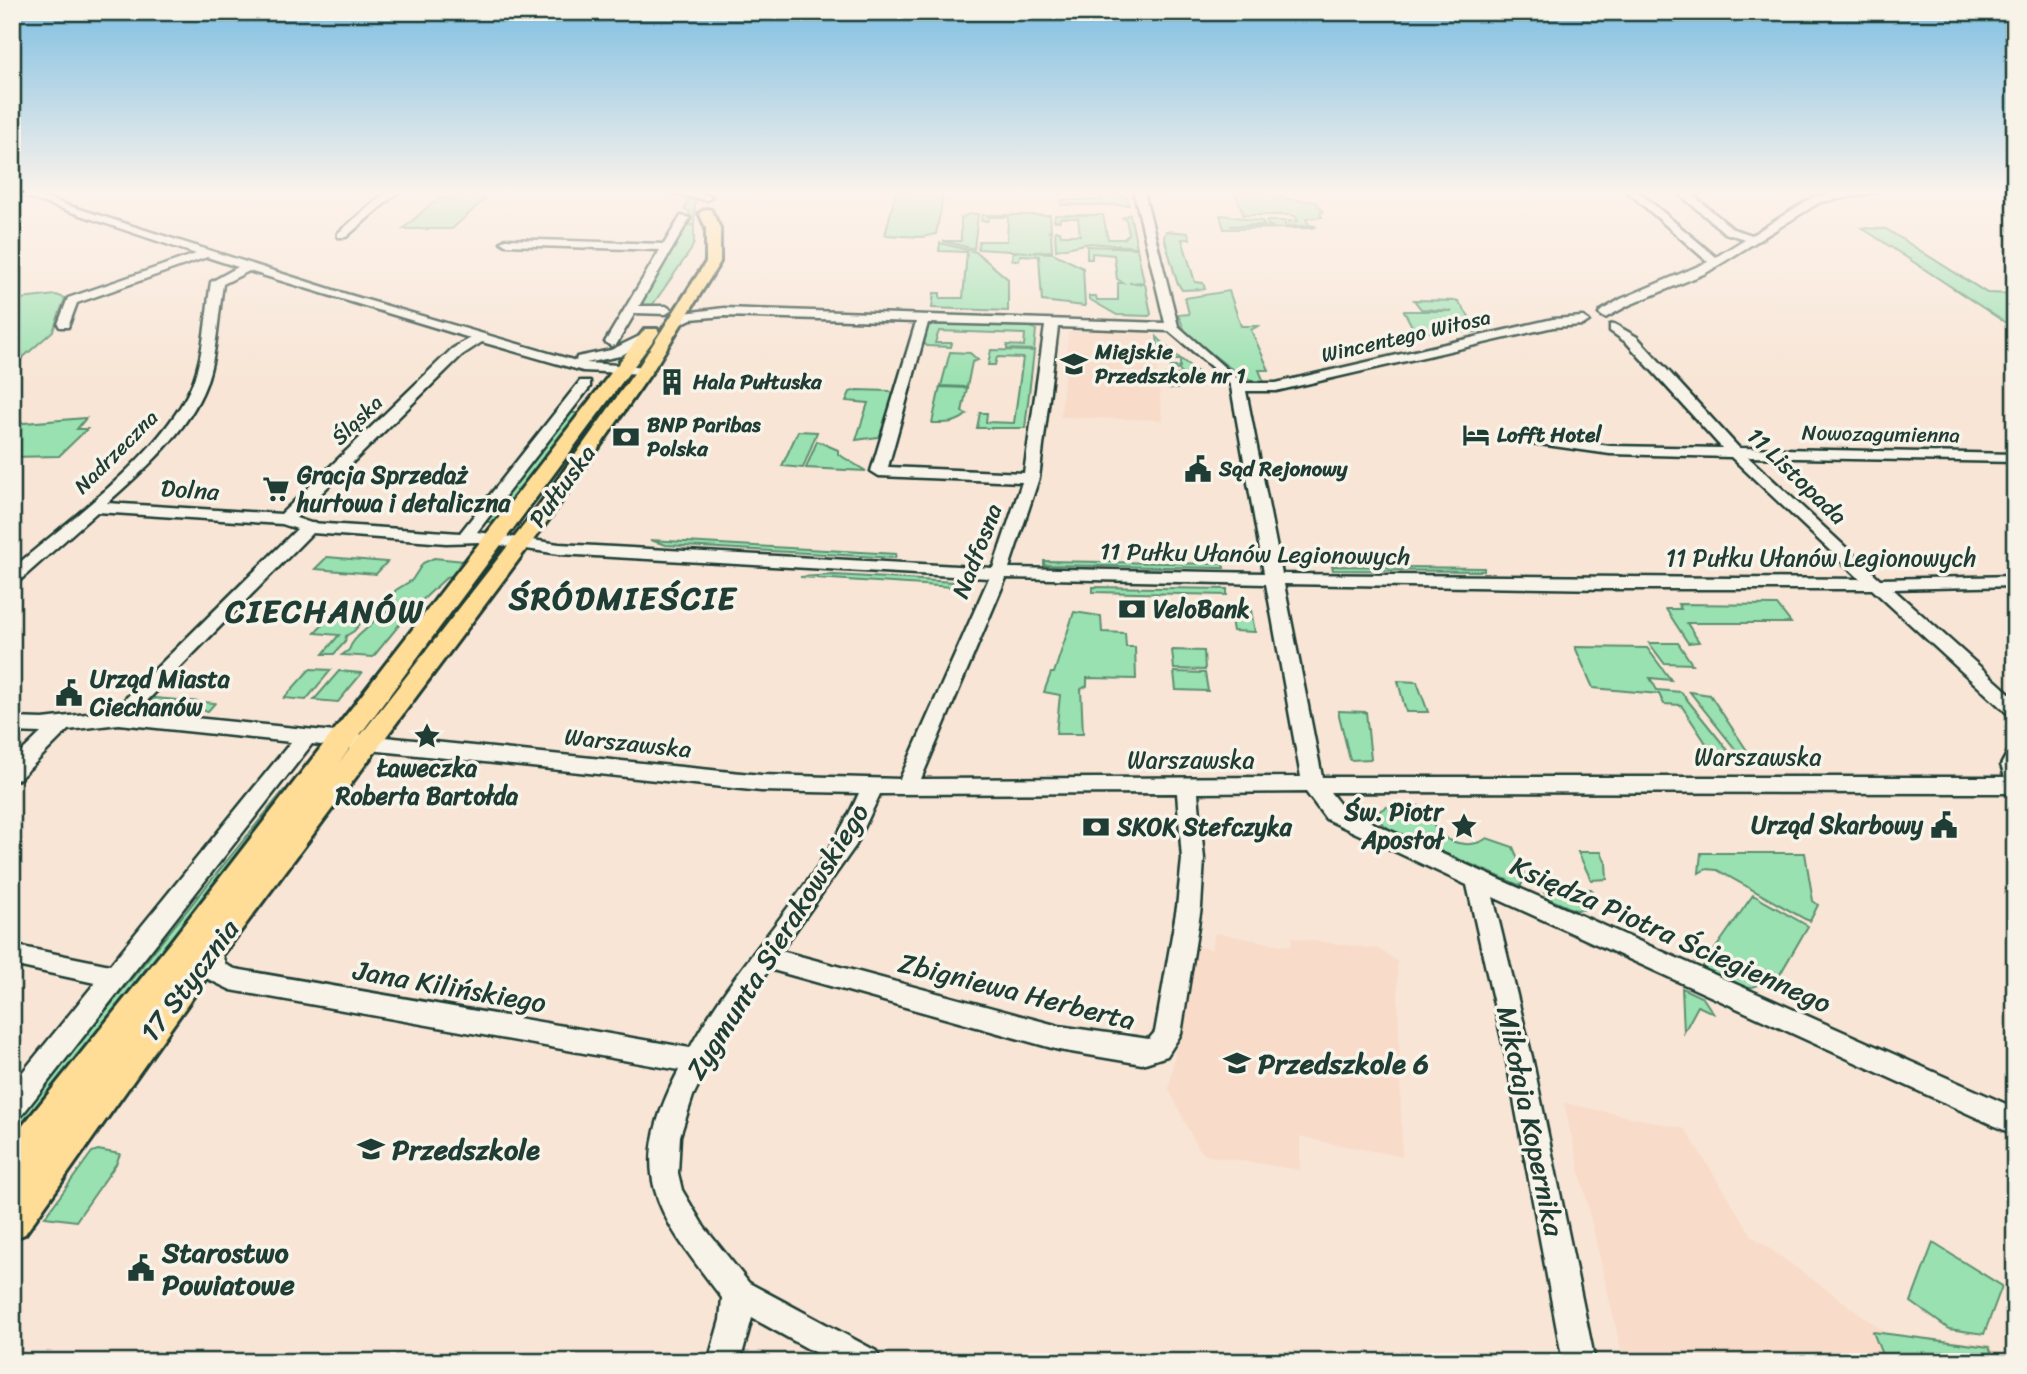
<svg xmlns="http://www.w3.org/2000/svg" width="2027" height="1374" viewBox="0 0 2027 1374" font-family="Sriracha,sans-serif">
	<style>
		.built { fill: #f8dbc8 }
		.green { fill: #99e1b0; stroke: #5c8f72; stroke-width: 2 }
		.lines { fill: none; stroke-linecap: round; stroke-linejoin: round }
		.minor-casing { stroke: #1f3d34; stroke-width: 5 }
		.major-casing { stroke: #1f3d34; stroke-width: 6 }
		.minor { fill: #f7f3e8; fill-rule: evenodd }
		.major { fill: #ffdd96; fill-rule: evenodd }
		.labels { text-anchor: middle; stroke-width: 7; stroke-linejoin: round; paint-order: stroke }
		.far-street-label { font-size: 21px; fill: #1f3d34; stroke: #f7f3e8 }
		.far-poi-label { font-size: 21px; font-weight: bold; fill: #1f3d34; stroke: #f7f3e8; text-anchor: start }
		.poi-label { font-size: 24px; font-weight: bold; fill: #1f3d34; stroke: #f7f3e8; text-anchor: start }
		.street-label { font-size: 24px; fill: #1f3d34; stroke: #f7f3e8 }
		.near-street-label { font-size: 28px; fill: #1f3d34; stroke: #f7f3e8 }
		.near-poi-label { font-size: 28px; font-weight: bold; fill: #1f3d34; stroke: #f7f3e8; text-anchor: start }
		.district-label { font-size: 32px; font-weight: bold; letter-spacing: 2px; fill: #1f3d34; stroke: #f7f3e8 }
	</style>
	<rect width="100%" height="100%" fill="#f8e5d5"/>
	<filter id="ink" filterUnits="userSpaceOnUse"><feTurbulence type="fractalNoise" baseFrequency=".0143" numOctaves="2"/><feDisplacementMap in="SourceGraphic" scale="14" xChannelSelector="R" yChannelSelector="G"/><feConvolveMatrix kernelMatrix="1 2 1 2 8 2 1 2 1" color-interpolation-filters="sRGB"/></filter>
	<g filter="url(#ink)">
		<path class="built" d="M1068 331H1140L1154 336 1162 420 1061 417Z
			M1215 933 1291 947 1292 936 1297 939 1378 949 1397 961 1402 1156 1328 1143 1300 1136V1170L1205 1155 1196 1145 1169 1089 1180 1025H1184L1196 947 1212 949Z
			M1564 1103 1685 1129 1752 1236 1888 1334 1989 1344 2001 1362H1624Z"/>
		<path class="green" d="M896 192H944L936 234 922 237 885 235Z
			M1065 192H1110L1127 198 1129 205H1061V200H1101L1099 193Z
			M1235 192H1272L1275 198 1316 202 1323 212 1320 213 1322 217 1306 219 1309 225 1316 226H1292L1315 227 1313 228 1224 229 1220 215C1234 215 1246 221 1262 221L1264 225 1230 226 1273 227 1268 225 1266 221H1284L1286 227H1291L1288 221H1298L1295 216 1289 215H1242L1243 213Z
			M459 194 487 197 452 229H403L438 198H455Z
			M688 200 695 201 694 224 691 225 694 226V243L691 250 651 307 640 306 686 225 690 212 685 209Z
			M969 214H978L974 249 943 241H961V218Z
			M1130 214 1137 247 1090 243 1056 250 1055 231H1060L1061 235H1080L1078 218H1060V221H1054L1055 215H1103L1108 239H1124L1129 234 1126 219 1122 218Z
			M982 215H1050L1051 230 1048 231H1051L1052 251 1029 252 1053 253 1083 268 1085 306 1042 301 1039 256 1020 255 1019 260H1012L1013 252H1028L978 249 979 241H1007L1008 217H989L988 221H981Z
			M1862 228 1886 229 1987 293 2015 294V329Z
			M1166 231 1188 233 1190 239H1182L1195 282 1203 283 1205 289 1182 290 1177 282 1164 237Z
			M940 243 976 252 1008 279V311L932 308 934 293H940V298H963L967 252 939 251Z
			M1087 246 1137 248 1144 282 1129 283 1145 284 1151 314 1149 316 1117 315 1089 299V296H1096L1097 300H1118V283H1123L1117 279 1114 255 1092 253V259H1087Z
			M1229 291 1241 326H1258L1251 330 1269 370H1259L1264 382C1245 386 1201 344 1185 331L1178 315 1189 314 1185 298Z
			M56 295 65 298 53 331 12 367V300Z
			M1414 300 1458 301 1480 332H1415L1404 311H1452L1421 309Z
			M935 324 1031 327 1036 330 1034 350 1007 349V345L1024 346 1025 334 939 331 935 343H952L951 347 927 346 922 341 927 326Z
			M1157 337 1173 353 1209 381 1177 380V389L1168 388 1166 375H1181L1180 370 1170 369V367H1180V360H1159Z
			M991 350 1034 351 1025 428H977L980 413H987L986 422 1014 423 1023 358 997 357 995 365H988Z
			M950 352 970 353 978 360 972 362 967 387 941 386Z
			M940 387 967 388 962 412 967 414C957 424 945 423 932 423Z
			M857 390 889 391 896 395 885 436 856 440 868 403 846 401 850 392Z
			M567 413H580L497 522H483Z
			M86 418 77 429H87L59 456 12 457V424Z
			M798 431 817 432 803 468 782 466Z
			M817 441 838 450V454L866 471 806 468Z
			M650 540 896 554 895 558 666 545Z
			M327 557 387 562 376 574 315 569Z
			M434 558 465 561 452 576 447 577 416 606 385 604 396 590 412 580 423 563Z
			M1044 561 1223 564 1224 568 1044 565Z
			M1332 566 1484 568V571L1333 570Z
			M835 575 954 582 953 587 800 577Z
			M1093 587 1227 589V595L1093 592Z
			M1228 604 1250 605 1255 632 1233 631Z
			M1678 604 1777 605 1791 623H1687L1699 642 1688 643 1666 609H1681Z
			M361 610 371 611 354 631 346 636 345 642 334 654H323L339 635 315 633 330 617 354 618Z
			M378 611 409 613 373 657 342 655 349 650C353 637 365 632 373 622 375 619 376 614 378 611Z
			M1074 612 1101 616 1102 632 1125 633 1126 647H1135L1136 679 1087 678V686L1081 689 1083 734H1056L1060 695 1044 692 1051 673H1054Z
			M1649 643H1678L1692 664 1664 663Z
			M1575 647 1647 648 1671 680 1650 678 1657 690 1681 692 1734 758 1715 757 1681 705 1664 704 1659 694 1593 688Z
			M1172 650 1204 651 1205 670 1174 669Z
			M310 669 331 670 306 700 284 698Z
			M339 671 362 673 338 702 314 700Z
			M1174 672 1205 673 1208 691 1176 690Z
			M1398 681 1417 682 1428 712H1406Z
			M1690 692 1710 695 1750 755H1740Z
			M154 698 215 703 208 711 146 706Z
			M1338 711 1366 712 1371 759 1350 760Z
			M284 790 292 791 12 1152V1127Z
			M1419 806 1431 812C1429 839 1467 853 1487 838L1513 847 1525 875 1521 886 1389 829 1376 818 1377 812 1389 806Z
			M1578 852H1601L1606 863 1607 879 1591 880Z
			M1701 853H1805L1813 901 1818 905 1810 921 1805 919 1717 870 1706 869 1699 873Z
			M1539 881 1549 889H1591L1593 891 1590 909 1575 910 1547 898Z
			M1753 895 1808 926 1772 988 1764 983 1747 989 1701 969Z
			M1682 988 1703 998 1713 1013 1698 1006 1684 1032Z
			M98 1150 120 1154 116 1164 76 1221 45 1217 92 1152Z
			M1933 1243 2002 1286 1984 1334 1949 1329 1911 1302Z
			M1873 1332 1989 1347 1996 1362H1885Z"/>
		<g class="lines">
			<defs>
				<path id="minor" d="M12 192H26L346 294 576 361 577 357 611 350 644 334H652L654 337 620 356 586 363 650 367V373L645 374 583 371 482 342 462 355 296 518 311 523 460 533 580 381H590V387L477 532 559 544 993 568 1022 482 879 476 871 471 916 322 724 316 691 319 675 327 669 323 684 313 724 308 1165 323 1134 192H1144L1178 326 1242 383H1276L1553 319 1583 317 1589 321 1583 325 1553 327 1276 391H1246L1282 574 1860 579 1731 457 1610 454 1532 443 1530 440 1537 436 1610 446 1722 448 1627 343 1610 331V325L1614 324 1637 337 1739 448 2015 454V462L1748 457 1880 579 2015 576V586L1893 589 2015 698V716L2008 714 1872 589H1605L1284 584 1322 777H2005L2001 765 2008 752 2015 750V793L1330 792 1342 807 1377 825 2015 1108V1135L1493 897 1532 1057 1595 1362H1563L1506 1057 1467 885 1326 819 1306 792 1198 793 1204 859 1201 907 1181 1034 1167 1056 1142 1064 1059 1050 769 969 713 1056 693 1096 680 1136 678 1173 682 1190 704 1227 749 1283 876 1351 881 1362H832L752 1318 740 1362H708L720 1320 722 1298C657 1213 624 1176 679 1070L231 990 208 979 196 951 199 944 208 941 217 944 226 965 235 969 690 1048C738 958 818 887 859 793L761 791 312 744 22 1115 12 1119V1085L95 983 12 965V945L110 965 291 742 119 724 68 730 19 779 12 781V761L41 733 12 732V718L43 719 113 711 297 529 282 524 97 512 18 582 12 583V569C69 520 160 455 191 387 204 358 206 313 211 282L238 267 207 257 77 303 68 327H60L58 324 68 298 196 254ZM249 271 470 338 452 349 281 514 107 503C143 471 188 432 206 384 217 353 218 316 223 284ZM928 323 1045 326 1024 473 888 467ZM1058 327 1169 331 1228 381 1231 387 1264 573 1009 568 1039 478ZM312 533 446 543 480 542 559 554 989 578 900 779 761 775 136 712ZM1006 578 1266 584 1301 777 921 779ZM1177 793 1182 859 1177 907 1155 1032 1149 1039 1059 1026 781 951 856 845 880 794Z
					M386 192H398L346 237H338V233Z
					M666 192H695L712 197 707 200Z
					M1628 192H1639L1716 257 1745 239 1725 233 1677 192H1689L1733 229 1752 235 1813 197 1845 192H1877L1820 202 1706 273 1629 305 1605 318 1599 314 1601 311 1621 299 1708 262Z
					M681 216 690 218 639 306H666L672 310 666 314 635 313 616 345 611 346 605 342 660 250 506 245 501 242 506 239 664 244Z"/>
				<path id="major" d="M706 209 711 210 720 228V262L653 370 549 519 219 960 25 1234 12 1239V1190L17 1184 12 1186V1139L172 940 645 329H657L659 332 657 335 339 763 535 511 637 369 706 262V228L699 213Z"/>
			</defs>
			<use href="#minor" class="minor-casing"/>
			<use href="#major" class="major-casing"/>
			<use href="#minor" class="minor"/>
			<use href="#major" class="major"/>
		</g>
	</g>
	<linearGradient id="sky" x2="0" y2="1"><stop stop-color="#7ebfe2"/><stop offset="0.5" stop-color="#fcf3ec"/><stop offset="1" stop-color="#fcf3ec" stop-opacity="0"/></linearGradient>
	<rect width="2027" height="385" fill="url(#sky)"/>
	<defs>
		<symbol id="school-bare" viewBox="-9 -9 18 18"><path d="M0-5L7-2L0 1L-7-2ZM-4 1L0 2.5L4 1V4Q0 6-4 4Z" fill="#1f3d34" stroke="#f7f3e8" stroke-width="2.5" paint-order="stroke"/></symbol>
		<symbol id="building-bare" viewBox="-9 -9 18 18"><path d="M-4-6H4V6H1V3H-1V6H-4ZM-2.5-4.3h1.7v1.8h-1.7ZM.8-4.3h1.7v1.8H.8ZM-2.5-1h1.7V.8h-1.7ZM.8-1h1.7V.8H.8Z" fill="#1f3d34" stroke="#f7f3e8" stroke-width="2.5" paint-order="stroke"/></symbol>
		<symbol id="hotel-bare" viewBox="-9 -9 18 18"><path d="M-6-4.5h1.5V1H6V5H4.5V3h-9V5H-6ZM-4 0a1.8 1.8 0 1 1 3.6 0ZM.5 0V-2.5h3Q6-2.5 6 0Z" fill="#1f3d34" stroke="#f7f3e8" stroke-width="2.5" paint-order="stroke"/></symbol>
		<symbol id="bank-bare" viewBox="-9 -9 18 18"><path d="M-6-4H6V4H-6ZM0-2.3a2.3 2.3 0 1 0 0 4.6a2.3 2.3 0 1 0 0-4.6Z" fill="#1f3d34" stroke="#f7f3e8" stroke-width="2.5" paint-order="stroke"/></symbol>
		<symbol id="civic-bare" viewBox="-9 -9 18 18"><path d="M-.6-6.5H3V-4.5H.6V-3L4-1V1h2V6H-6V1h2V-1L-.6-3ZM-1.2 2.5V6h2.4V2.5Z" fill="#1f3d34" stroke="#f7f3e8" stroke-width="2.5" paint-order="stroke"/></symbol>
		<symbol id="supermarket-bare" viewBox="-9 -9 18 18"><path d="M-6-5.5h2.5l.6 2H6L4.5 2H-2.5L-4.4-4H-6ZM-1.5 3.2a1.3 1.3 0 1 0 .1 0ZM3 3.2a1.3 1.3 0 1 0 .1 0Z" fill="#1f3d34" stroke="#f7f3e8" stroke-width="2.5" paint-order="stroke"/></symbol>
		<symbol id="sight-bare" viewBox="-9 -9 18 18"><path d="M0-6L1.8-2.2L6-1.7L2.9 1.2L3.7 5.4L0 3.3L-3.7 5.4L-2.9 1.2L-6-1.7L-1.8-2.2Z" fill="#1f3d34" stroke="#f7f3e8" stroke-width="2.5" paint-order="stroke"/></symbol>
	</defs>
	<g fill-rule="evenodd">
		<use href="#school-bare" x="1055" y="345" width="38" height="38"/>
		<use href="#building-bare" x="653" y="363" width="38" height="38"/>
		<use href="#hotel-bare" x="1457" y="416" width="38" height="38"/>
		<use href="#bank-bare" x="607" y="418" width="38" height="38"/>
		<use href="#civic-bare" x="1179" y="450" width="38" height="38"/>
		<use href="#supermarket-bare" x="257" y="470" width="38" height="38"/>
		<use href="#bank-bare" x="1113" y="590" width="38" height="38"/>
		<use href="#civic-bare" x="50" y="674" width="38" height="38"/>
		<use href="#sight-bare" x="408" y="717" width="38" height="38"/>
		<use href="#civic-bare" x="1925" y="806" width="38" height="38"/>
		<use href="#sight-bare" x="1445" y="807" width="38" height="38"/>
		<use href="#bank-bare" x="1077" y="808" width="38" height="38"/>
		<use href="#school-bare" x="1218" y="1044" width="38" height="38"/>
		<use href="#school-bare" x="352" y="1130" width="38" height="38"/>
		<use href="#civic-bare" x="122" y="1249" width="38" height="38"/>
	</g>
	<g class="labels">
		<g class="far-street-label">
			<text transform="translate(1406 336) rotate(-13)" y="7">Wincentego Witosa</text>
			<text transform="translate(357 420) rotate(-44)" y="7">Śląska</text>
			<text transform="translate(1881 434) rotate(1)" y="7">Nowozagumienna</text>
			<text transform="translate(116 452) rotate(-45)" y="7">Nadrzeczna</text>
		</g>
		<g class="far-poi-label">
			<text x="1095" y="359">Miejskie<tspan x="1095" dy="24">Przedszkole nr 1</tspan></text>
			<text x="693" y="389">Hala Pułtuska</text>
			<text x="647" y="432">BNP Paribas<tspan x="647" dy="24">Polska</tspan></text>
			<text x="1497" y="442">Lofft Hotel</text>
			<text x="1219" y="476">Sąd Rejonowy</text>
		</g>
		<g class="poi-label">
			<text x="297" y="483">Gracja Sprzedaż<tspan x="297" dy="28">hurtowa i detaliczna</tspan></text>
			<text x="1153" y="617">VeloBank</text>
			<text x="90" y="687">Urząd Miasta<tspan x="90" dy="28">Ciechanów</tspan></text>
			<text x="427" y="776" text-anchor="middle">Ławeczka<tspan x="427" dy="28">Roberta Bartołda</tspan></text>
			<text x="1443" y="820" text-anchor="end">Św. Piotr<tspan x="1443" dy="28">Apostoł</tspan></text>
			<text x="1923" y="833" text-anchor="end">Urząd Skarbowy</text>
			<text x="1117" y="835">SKOK Stefczyka</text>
		</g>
		<g class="street-label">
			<text transform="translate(1797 476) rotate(44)" y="8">11 Listopada</text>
			<text transform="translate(562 486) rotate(-54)" y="8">Pułtuska</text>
			<text transform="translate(190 490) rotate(4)" y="8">Dolna</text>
			<text transform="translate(977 551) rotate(-69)" y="8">Nadfosna</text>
			<text transform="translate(1255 554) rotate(1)" y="8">11 Pułku Ułanów Legionowych</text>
			<text x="1821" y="566">11 Pułku Ułanów Legionowych</text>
			<text transform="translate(628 743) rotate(6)" y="8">Warszawska</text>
			<text x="1758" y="765">Warszawska</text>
			<text x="1191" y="768">Warszawska</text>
		</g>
		<g class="near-street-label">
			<text transform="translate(1671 934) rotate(24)" y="10">Księdza Piotra Ściegiennego</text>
			<text transform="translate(777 941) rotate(-58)" y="10">Zygmunta Sierakowskiego</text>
			<text transform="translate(189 980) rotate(-53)" y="10">17 Stycznia</text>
			<text transform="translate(450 986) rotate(10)" y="10">Jana Kilińskiego</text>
			<text transform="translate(1017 991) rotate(14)" y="10">Zbigniewa Herberta</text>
			<text transform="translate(1531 1121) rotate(78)" y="10">Mikołaja Kopernika</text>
		</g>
		<g class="near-poi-label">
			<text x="1258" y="1073">Przedszkole 6</text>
			<text x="392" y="1159">Przedszkole</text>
			<text x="162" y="1262">Starostwo<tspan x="162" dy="32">Powiatowe</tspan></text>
		</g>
		<g class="district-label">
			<text x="623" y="609">ŚRÓDMIEŚCIE</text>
			<text x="325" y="622">CIECHANÓW</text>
		</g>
	</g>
	<rect width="2027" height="1374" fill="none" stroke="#f7f3e8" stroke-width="42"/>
	<rect x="21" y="21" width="1985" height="1332" fill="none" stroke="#1f3d34" stroke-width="2.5" filter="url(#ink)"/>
</svg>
